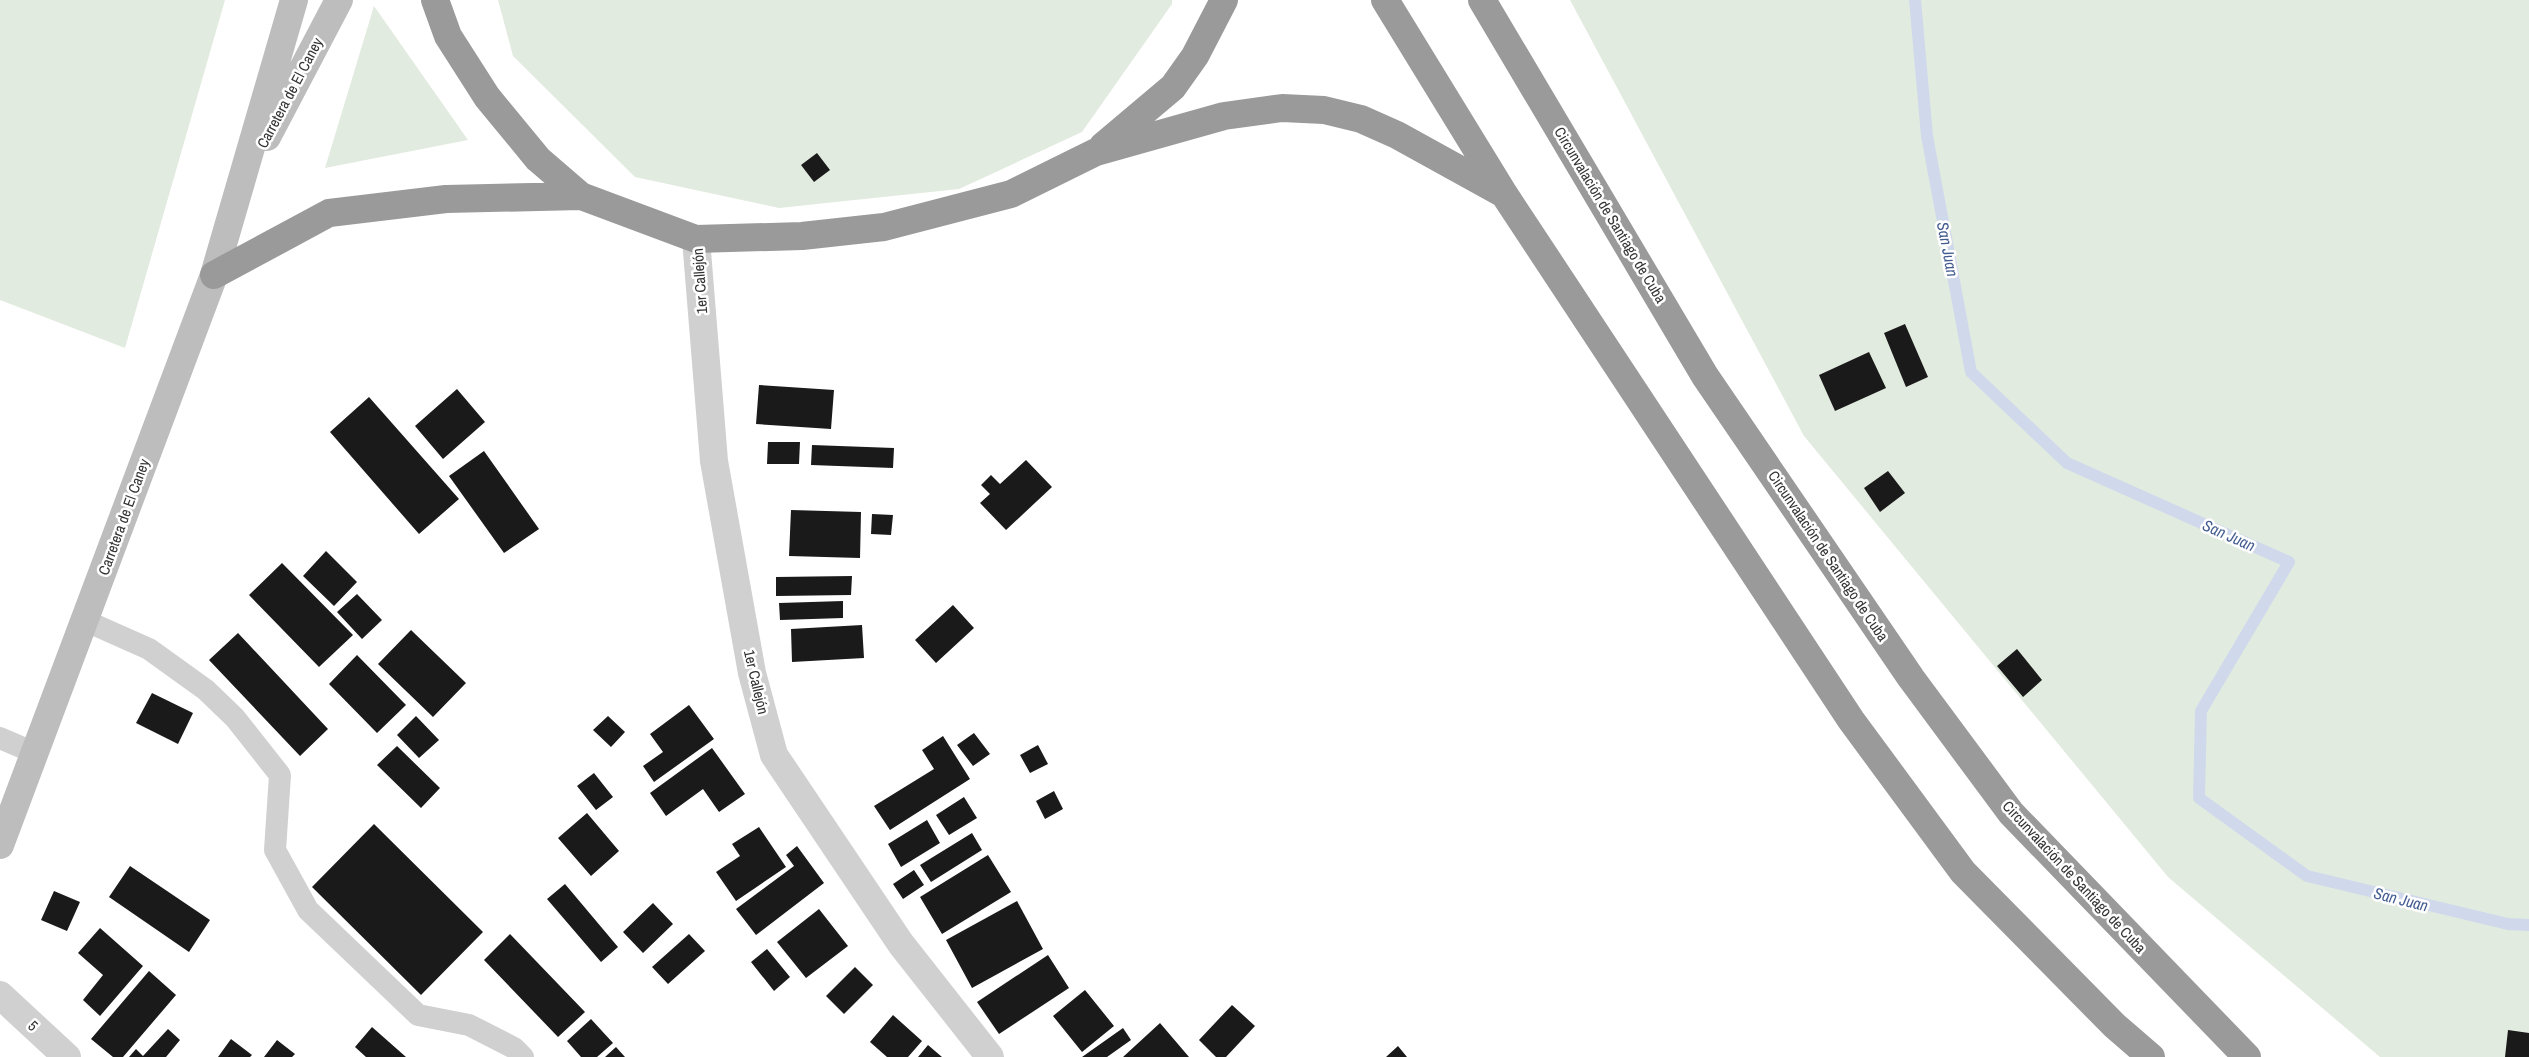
<svg xmlns="http://www.w3.org/2000/svg" width="2529" height="1057" viewBox="0 0 2529 1057" font-family="'Archivo Narrow',sans-serif">
	<style>
		.green { fill: #e2ebdf }
		.lines { fill: none; stroke-linecap: round; stroke-linejoin: round }
		.stream { stroke: #d0d9ec; stroke-width: 12 }
		.building { fill: #1a1a1a }
		.lane { stroke: #d0d0d0; stroke-width: 22 }
		.street { stroke: #d0d0d0; stroke-width: 28 }
		.secondary { stroke: #bdbdbd; stroke-width: 28 }
		.highway { stroke: #9a9a9a; stroke-width: 28 }
		.labels { text-anchor: middle; stroke-width: 5; stroke-linejoin: round; paint-order: stroke }
		.street-label { font-size: 15px; fill: #333; stroke: #fff }
		.water-label { font-size: 16px; font-style: italic; fill: #445d91; stroke: #fff }
	</style>
	<rect width="100%" height="100%" fill="#fff"/>
	<path class="green" d="M0 0H225L125 348 0 300Z
		M498 0H1172V4L1082 132 959 189 779 208 635 177 513 56Z
		M1570 0H2529V1057H2380L2168 877 1804 436Z
		M374 6 468 140 325 168Z"/>
	<g class="lines">
		<path class="stream" d="M1915 0 1927 136 1971 372 2067 463 2289 562 2201 711 2199 798 2307 876 2508 924 2529 925"/>
	</g>
	<path class="building" d="M817 153 830 170 814 182 801 165Z
		M1905 324 1928 377 1906 387 1884 333Z
		M1869 352 1886 388 1835 411 1819 375Z
		M759 385 834 390 831 429 756 424Z
		M457 389 485 422 443 459 415 426Z
		M369 397 459 499 419 534 330 432Z
		M768 442H800L799 464H767Z
		M812 445 894 448 893 468 811 465Z
		M484 451 539 529 504 553 449 476Z
		M1026 460 1052 487 1006 530 980 503 990 494 981 485 991 475 1000 484Z
		M1888 471 1905 493 1880 512 1864 488Z
		M791 510 861 512 860 558 789 556Z
		M872 514 893 515 891 535 871 534Z
		M326 551 357 582 334 606 303 576Z
		M282 563 353 635 319 667 249 595Z
		M852 576 851 595 776 596V577Z
		M357 594 382 620 362 639 337 612Z
		M843 601V618L780 620 779 603Z
		M953 605 974 628 936 663 915 640Z
		M862 625 864 658 792 662 791 629Z
		M411 630 466 683 433 717 378 664Z
		M238 633 328 729 300 756 209 660Z
		M2017 649 2042 680 2023 697 1997 666Z
		M357 655 406 705 377 733 329 684Z
		M152 693 193 713 178 744 136 723Z
		M689 705 714 739 654 782 643 766 663 752 650 734Z
		M416 716 439 740 419 758 397 735Z
		M608 716 625 732 611 747 593 730Z
		M974 733 990 754 973 766 957 745Z
		M943 736 970 779 890 830 874 806 934 769 922 750Z
		M1038 745 1048 764 1030 773 1020 755Z
		M397 746 440 788 421 808 377 765Z
		M712 748 745 794 719 812 703 789 666 816 650 793Z
		M594 773 613 797 596 810 577 786Z
		M1054 791 1063 809 1045 819 1036 801Z
		M964 797 977 818 949 835 936 815Z
		M587 813 619 851 591 876 558 838Z
		M927 820 940 843 901 867 888 844Z
		M374 824 483 932 421 995 312 887Z
		M759 827 786 867 736 901 716 872 740 856 732 844Z
		M972 833 982 850 931 882 920 865Z
		M797 846 824 883 756 935 736 909 794 866 786 855Z
		M988 855 1011 892 942 934 920 897Z
		M130 866 210 920 189 952 109 897Z
		M914 870 924 885 903 899 893 884Z
		M565 884 618 947 601 962 547 899Z
		M54 891 80 902 67 931 41 920Z
		M1017 901 1043 949 972 988 946 940Z
		M653 903 673 924 643 953 623 932Z
		M819 909 848 946 806 978 777 942Z
		M100 928 143 966 100 1016 83 1000 103 975 78 953Z
		M510 934 585 1012 558 1037 484 960Z
		M689 934 705 951 668 984 652 967Z
		M767 949 790 977 774 991 751 962Z
		M1048 955 1069 988 999 1034 977 1002Z
		M855 967 873 985 844 1014 826 996Z
		M149 971 176 995 123 1057H113L91 1039Z
		M1085 990 1114 1026 1082 1052 1053 1016Z
		M1232 1005 1255 1026 1226 1057H1216L1199 1040Z
		M893 1015 922 1041 908 1057H887L870 1042Z
		M591 1019 613 1043 597 1057H581L567 1041Z
		M1160 1023 1189 1057H1123Z
		M372 1027 406 1057H366L355 1047Z
		M1123 1028 1131 1040 1107 1057H1082Z
		M168 1029 180 1040 166 1057H129L136 1049 143 1056Z
		M2508 1030 2529 1033V1057H2505Z
		M231 1039 252 1055 250 1057H218Z
		M277 1040 295 1054 292 1057H264Z
		M928 1045 942 1057H918Z
		M1398 1046 1407 1057H1386Z
		M616 1047 625 1057H605Z"/>
	<g class="lines">
		<path class="lane" d="M86 621 149 649 206 690 235 718 280 775 275 850 308 910 418 1015 469 1025 514 1048 523 1057
			M0 738 35 753"/>
		<path class="street" d="M696 239 714 461 752 673 774 755 901 944 990 1057
			M0 995 67 1057"/>
		<path class="secondary" d="M267 137 339 0
			M0 845 214 275 294 0"/>
		<path class="highway" d="M435 0 448 36 487 97 538 159 581 196 696 239 802 236 884 227 1011 194 1096 152 1224 116 1282 108 1324 110 1361 119 1397 135 1502 193
			M1385 0 1504 194 1851 720 1963 872 2115 1026 2151 1057
			M1482 0 1705 376 1911 678 2011 813 2247 1057
			M1103 146 1173 87 1195 56 1224 0
			M214 275 329 213 446 199 581 196"/>
	</g>
	<g class="labels">
		<g class="street-label">
			<text transform="translate(290 93) rotate(-62)" y="5">Carretera de El Caney</text>
			<text transform="translate(1610 215) rotate(59)" y="5">Circunvalación de Santiago de Cuba</text>
			<text transform="translate(700 281) rotate(-94)" y="5">1er Callejón</text>
			<text transform="translate(124 517) rotate(-70)" y="5">Carretera de El Caney</text>
			<text transform="translate(1828 556) rotate(56)" y="5">Circunvalación de Santiago de Cuba</text>
			<text transform="translate(756 682) rotate(77)" y="5">1er Callejón</text>
			<text transform="translate(2074 877) rotate(47)" y="5">Circunvalación de Santiago de Cuba</text>
			<text transform="translate(33 1026) rotate(43)" y="5">5</text>
		</g>
		<g class="water-label">
			<text transform="translate(1948 249) rotate(79)" y="6">San Juan</text>
			<text transform="translate(2229 535) rotate(24)" y="6">San Juan</text>
			<text transform="translate(2401 899) rotate(14)" y="6">San Juan</text>
		</g>
	</g>
</svg>
